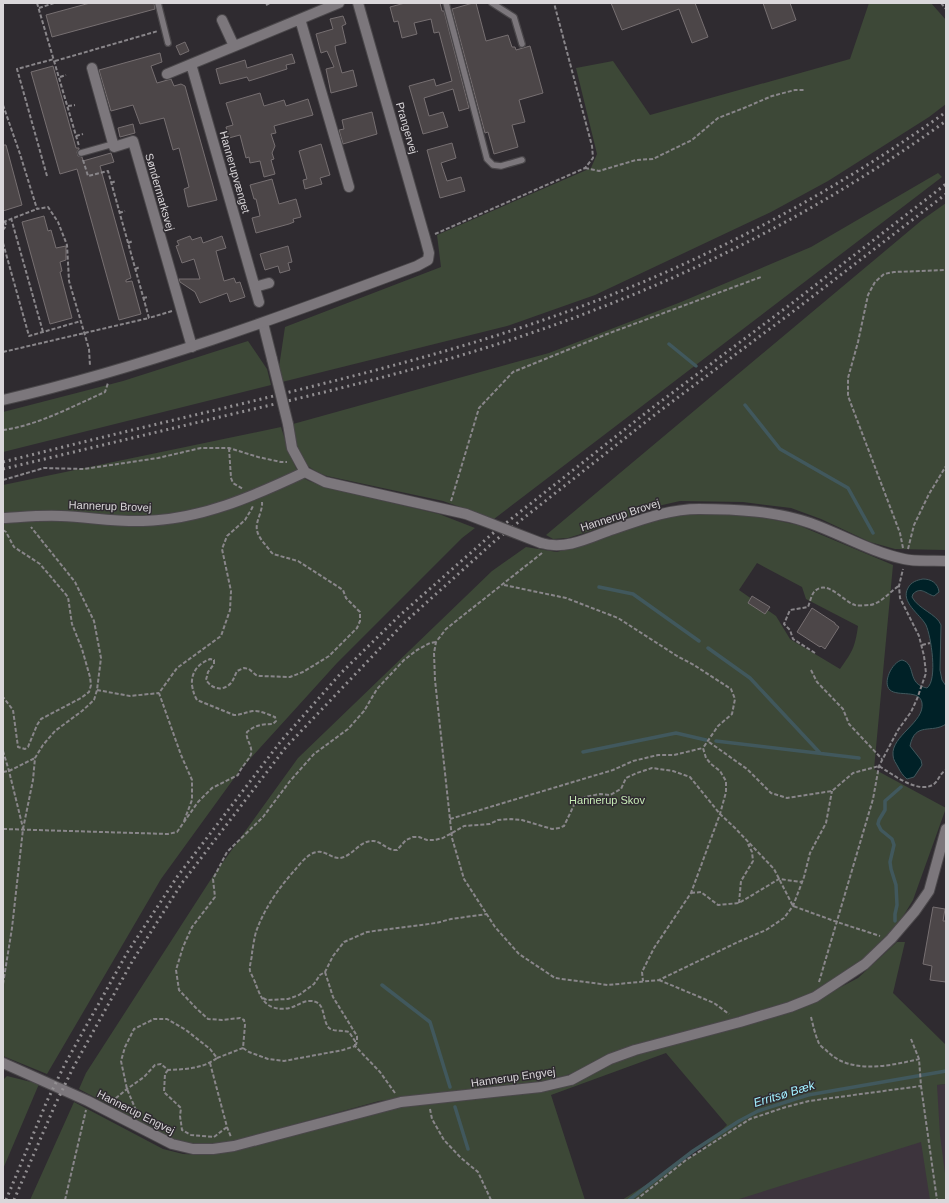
<svg xmlns="http://www.w3.org/2000/svg" width="949" height="1203" font-family="Helvetica,sans-serif">
<rect width="100%" height="100%" fill="#2f2b30"/>
<!-- built -->
<path fill="#3d343d" d="M946,1084V1200H736L937,1085Z"/>
<!-- green -->
<path fill="#3d4837" fill-rule="evenodd" d="M869,3H931L946,20V104L929,117L828,181L771,212L595,295L507,326L282,382L279,367L285,327L441,267L437,235L591,168L597,154L576,68L613,61L650,115L850,59Z
M938,173L942,177L494,519L443,501L327,476C297,465 298,453 293,424L549,353L681,302L811,247Z
M946,203V550L895,549L870,542L821,519L791,508L743,502L680,501L658,506L600,528L568,538L553,539L546,535L922,220Z
M248,341L267,369L271,385L3,452V412L123,381Z
M281,427L289,452L296,468L302,477L309,481L337,490L439,514L475,528L462,538L337,663L240,770L161,879L47,1074L3,1056V485Z
M734,514L765,518L798,525L893,565L874,769L946,808L913,900L899,923L881,944L863,960L825,986L801,998L724,1021L629,1047L600,1058L576,1072L552,1080L379,1101L241,1139L212,1145L189,1144L175,1140L79,1089L86,1073L213,876L298,758L492,571L526,547L557,552L673,515ZM757,563L802,587L806,599L858,626C855,648 852,652 840,669L790,639L776,616L739,590Z
M897,942H905L893,993L946,1045V1084L937,1085L940,1135L946,1181V1200H930L921,1142L736,1200H622L701,1150L727,1125L666,1053L551,1095L585,1200H30L74,1102L163,1149L183,1154L206,1155L400,1107L547,1091L617,1061L803,1007L858,978Z
M7,1076L39,1084L3,1169V1080Z"/>
<!-- water -->
<path fill="#002127" stroke="#41585d" d="M923,579C931,579 938,583 939,592L934,596C926,594 921,586 913,594L912,597C918,609 937,614 941,625L940,670L942,680L946,686V724C932,734 915,721 910,746L921,760L922,765L914,777L907,779C903,776 900,771 898,767C896,763 893,760 893,755C891,736 925,722 922,703C920,689 898,697 890,690C882,683 892,662 902,660C917,664 906,684 927,688C938,680 931,636 926,625C920,614 900,602 908,588C911,582 917,580 923,579Z"/>
<g fill="none" stroke-linecap="round" stroke-linejoin="round">
<!-- stream -->
<path stroke="#41585d" stroke-width="3.5" d="M669,344L696,366
M745,405L780,449L848,488L873,533
M599,587L633,594L699,641
M708,648L750,678L820,753
M716,741L859,758
M583,752L676,733L706,740
M895,921V914L897,905L896,885L891,869L890,862L894,845L892,839L881,830L878,824L879,820L885,810V801L901,787
M382,985L430,1022L450,1087
M455,1107L468,1149
M629,1200L693,1151L739,1121L758,1111L808,1095L946,1071"/>
</g>
<!-- building -->
<path fill="#4c4648" stroke="#766f71" d="M90,3H154L155,9L52,37L46,15Z
M405,3H440L442,11H444L469,108L459,111L453,89L424,98L429,116L443,112L448,127L423,134L409,86L434,79L436,86L452,81L439,32L434,33L431,19L414,23L417,34L402,38L398,21L394,22L390,7Z
M473,3H476L486,41L508,35L512,47H515L516,50L530,46L543,93L519,100L525,122L512,125L518,147L494,154L488,132L485,133L452,9Z
M611,3H695L708,37L692,43L679,9L622,30Z
M763,3H790L796,20L772,29Z
M343,16L346,24L342,26L346,43L335,46L336,52L342,73L353,70L357,86L331,93L326,69L334,67L327,51L321,53L316,34L333,29L330,19Z
M185,42L189,51L180,55L176,46Z
M160,53L162,62L151,66L157,83L171,79L174,86L181,84L185,86L217,200L188,207L184,189L189,187L179,148L173,150L164,118L140,124L133,105L111,111L99,70Z
M292,54L295,63L286,65L287,69L249,81L247,77L220,84L216,69L245,60L247,68Z
M53,66L76,148H79V149L77,152L78,156L82,157L83,161L111,153L114,162L100,166L131,278L126,280V282L132,281L141,314L119,320L77,169L60,174L31,72Z
M260,93L264,106L284,100L286,106L308,99L313,115L274,126L276,133L271,134L275,146L272,153L274,159L271,160L275,174L264,177L260,161L250,163L249,157L246,158L240,135L229,138L226,127L233,125L226,103Z
M372,112L377,134L343,144L339,130L344,129L342,120Z
M133,124L135,133L120,137L118,128Z
M452,143L456,158L441,163L447,181L461,177L465,191L440,198L427,150Z
M321,144L330,175L320,178L322,184L305,189L303,180L307,179L299,151Z
M3,145H6L22,205L3,211Z
M272,179L279,204L296,199L301,217L293,219L294,222L289,224L256,233L252,218L260,216L256,199H254L250,185Z
M44,216L48,231L51,230L56,248L66,246V260L60,262L62,271L60,272L72,318L50,324L22,222Z
M190,236L192,240L201,237L203,243L222,236L226,248L216,251L224,281L234,278L236,283L240,282L245,297L230,302L227,293L200,303L195,292L180,282L179,279H200L194,259L182,263L176,246L179,245L177,241Z
M288,246L292,262L288,263L290,270L280,273L278,266L265,270L260,254Z
M752,596L770,607L765,614L748,603Z
M812,608L835,623V624L839,627L825,649L821,646L820,647L797,632Z
M933,907L945,909L943,921H946V982L930,980L932,966L923,964Z"/>
<g fill="none" stroke-linecap="round" stroke-linejoin="round">
<!-- service casing -->
<g stroke="#4a474a" stroke-width="8">
<path id="service" d="M158,3L168,43
M446,3L487,159L493,165L501,166L522,160
M492,3L514,17L522,44
M81,153L113,144"/>
</g>
<!-- minor casing -->
<g stroke="#4a474a" stroke-width="12">
<path id="minor" d="M300,19L349,187
M222,20L234,46
M191,64L259,302
M92,68L114,147L133,141L192,347
M167,74L339,3
M255,287L269,283
M263,323L272,359
M288,424L292,448L305,472L325,482L466,514
M3,518C22,517 42,515 61,516C88,517 116,522 143,521C200,520 254,496 305,472
M541,543C564,550 587,539 608,531C638,521 667,509 699,509C736,509 775,511 810,523C841,534 871,552 904,559C917,562 932,560 946,561
M3,1063L88,1101L172,1144L193,1149H213L234,1146L401,1102L541,1087L571,1080L610,1059L635,1050L740,1022L790,1007L815,997L865,964L891,939L915,911L929,891L946,829"/>
</g>
<!-- tertiary casing -->
<g stroke="#4a474a" stroke-width="12">
<path id="tertiary" d="M3,400C145,367 281,317 417,266L428,260L429,253L425,238L358,3"/>
</g>
<!-- path -->
<path stroke="#89868a" stroke-width="2" stroke-dasharray="4 2" stroke-linecap="butt" d="M37,3L79,146
M941,3L946,9
M266,5L270,3
M39,8L54,3
M55,61L158,31
M60,77L66,75
M3,105L20,154L37,209L48,207L58,222L67,245L69,281L89,349L90,366
M68,106L75,105
M76,136L83,134
M83,160L88,176L108,171L149,318L172,311
M585,168L599,171L636,160L653,159L692,140L718,118L744,108L772,96L795,90H804
M47,176L17,69L54,59
M111,183L116,181
M119,213L125,211
M11,218L43,332
M3,222L37,209
M3,230L6,226L5,221
M435,234L585,168L593,158L592,146L554,3
M3,243L29,336L81,321
M128,243L133,241
M135,269L140,267
M143,298L149,297
M3,352L149,318
M3,430C39,425 73,406 105,392L108,383
M229,448L231,478L233,483L243,489
M3,480L44,468L84,469L158,458L201,448H229L258,457L281,462H287
M451,501L479,408L513,372L607,334L761,277
M3,530L6,532L14,547L40,564L68,597L72,624L82,649L90,677L91,685L89,692L81,698L41,719L37,725L28,747L25,749L18,747L13,710L3,697
M903,548L900,533L848,396V378L858,342L868,295L875,282L884,274L894,272L946,270
M908,549L914,525L929,494L946,466
M542,553L446,629L436,642L434,653L435,680L452,838L464,879L495,927L519,954L555,978L608,985L659,980L738,942L766,930L784,918L793,906L804,877L810,853L826,823L832,791
M504,585L566,598L618,618L677,656L694,665L731,689L735,699L732,714L718,726L703,748L706,758L711,764L720,771L726,781V792L720,814L691,893L654,948L642,972L643,981
M922,645L930,643
M815,653L793,639L790,630L784,624L790,610L808,607C810,602 811,596 814,592C827,578 842,601 855,605C859,606 866,605 870,605C882,603 889,592 899,586
M811,670L817,682L843,709L849,724L882,759
M97,690L130,696L159,693
M709,742L747,769L771,793L787,798L832,791L853,773L879,766C892,774 919,795 934,784C939,780 940,773 946,770
M3,751L9,771L23,828
M3,772L9,771L35,758
M450,819L613,770L633,761L658,755H674L703,748
M184,821L192,800V780L181,755L159,693L177,668L221,636L230,610L231,591L222,549L227,536L245,520L251,510L253,506
M3,829L168,834L177,832L198,802L212,788L238,775C241,767 249,760 251,754C253,746 245,739 247,732C255,725 263,724 273,724L276,721L275,717C269,715 260,710 253,711C246,712 241,715 234,715L197,700C194,695 193,691 192,685C191,672 198,664 210,659L214,660V664L208,672L206,680C212,689 223,692 231,683C234,679 235,675 237,671L244,668L249,669L256,675L260,676L290,677L303,672L329,656L357,628L360,621V612L346,598L343,590L298,561L273,554L271,552C267,546 258,538 257,530C255,522 263,511 262,502
M691,893L701,892L718,905L739,903L779,879L802,882
M739,903L741,881L753,861L752,852L748,844
M325,972L333,997L357,1036V1040L356,1045
M659,980L714,1003L729,1014
M819,982L873,799L879,766L898,730L911,712L917,699L926,673L924,656L919,636L900,598L899,586L903,569
M3,984L12,928L23,829L33,780L35,758L43,745L55,731L82,711L94,700L97,690L101,658L94,621L75,582L31,527
M263,998L267,1000L288,999L299,995L314,984L320,975L325,972L333,956L344,942L367,932L436,923L451,919L487,914
M811,1017C813,1025 815,1034 818,1041C819,1045 823,1048 826,1050C849,1075 890,1066 919,1059
M911,1039L919,1059L921,1086L937,1200
M243,1048L249,1052L268,1059L284,1061L343,1050L355,1046
M217,1058L243,1048L245,1025L244,1020L240,1018L222,1020L208,1019L196,1008L179,990L176,970L183,947L192,927L215,897L213,879L227,852L263,817L290,781L314,754L348,729L364,711L377,689L404,660L417,650L430,643L436,642
M210,1063L227,1127L231,1137
M168,1070L165,1074L164,1092L181,1108L180,1116L182,1130L191,1135L214,1137L227,1127
M395,1093L380,1072L355,1046V1041L349,1032C343,1030 334,1032 329,1028C321,1019 327,1000 309,1001C304,1001 300,1004 295,1006C287,1010 274,1010 267,1004C261,999 259,992 256,985C255,981 252,976 250,971C249,966 252,959 252,953C253,947 254,939 256,932C264,909 278,889 294,871C300,864 308,853 317,852C325,850 332,859 340,858C353,856 359,841 372,841C381,840 386,851 397,850L406,840L413,837H419L427,840H435L443,838L464,826L490,824L498,820L511,819L522,820L552,829L559,828L564,826L575,803L585,797L600,794L610,795L621,789L626,778L637,773L652,768L673,771L690,777L720,814L735,828L774,869L793,906L837,922L880,936
M111,1102L127,1089L144,1077L155,1065L161,1064L168,1070C186,1069 202,1069 217,1058L210,1049L186,1030L167,1019H154L134,1029L125,1047L121,1061L127,1089L138,1115
M430,1109L432,1119L444,1140L461,1158L478,1172L491,1200
M65,1200L86,1110
M636,1200L686,1160L750,1119L786,1107L809,1101L921,1086"/>
<!-- service -->
<use href="#service" stroke="#7c777c" stroke-width="5.5"/>
<!-- minor -->
<use href="#minor" stroke="#7c777c" stroke-width="10"/>
<!-- tertiary -->
<use href="#tertiary" stroke="#7c777c" stroke-width="10"/>
<!-- rail -->
<path stroke="#928f92" stroke-width="3" stroke-dasharray="2 4" stroke-linecap="butt" d="M3,462C82,442 161,423 241,404C359,375 478,346 593,302C717,255 839,189 946,112
M3,469C82,450 161,431 241,412C361,384 482,354 597,309C720,262 839,198 946,121
M6,1200L47,1101L65,1064L127,953L177,877L281,741L341,673L399,616L492,534L652,408L791,304L946,184
M14,1200L55,1105L73,1068L133,960L182,883L286,747L405,622L497,539L657,413L795,310L946,194"/>
<!-- minor-bridge casing -->
<g stroke="#4a474a" stroke-width="12" stroke-linecap="butt">
<path id="minor-bridge" d="M272,359L288,424
M466,514L541,543"/>
</g>
<!-- minor-bridge -->
<use href="#minor-bridge" stroke="#7c777c" stroke-width="10"/>
</g>
<g text-anchor="middle" dominant-baseline="central" stroke-width="3" stroke-linejoin="round" paint-order="stroke">
<!-- street labels -->
<g font-size="11" fill="#dad7da" stroke="#2f2b30">
<text transform="translate(407 128) rotate(74)">Prangervej</text>
<text transform="translate(235 172) rotate(74)">Hannerupvænget</text>
<text transform="translate(160 192) rotate(74)">Søndermarksvej</text>
<text transform="translate(110 506) rotate(2)">Hannerup Brovej</text>
<text transform="translate(620 515) rotate(-18)">Hannerup Brovej</text>
<text transform="translate(513 1077) rotate(-8)">Hannerup Engvej</text>
<text transform="translate(136 1112) rotate(27)">Hannerup Engvej</text>
</g>
<!-- park labels -->
<g font-size="11" fill="#c6eab5" stroke="#2f2b30">
<text x="607" y="800">Hannerup Skov</text>
</g>
<!-- water labels -->
<g font-size="12" font-style="italic" fill="#a1f0ff" stroke="#2f2b30">
<text transform="translate(784 1094) rotate(-17)">Erritsø Bæk</text>
</g>
</g>
<!-- border -->
<rect width="949" height="1203" fill="none" stroke="#dad7da" stroke-width="8"/>
</svg>
